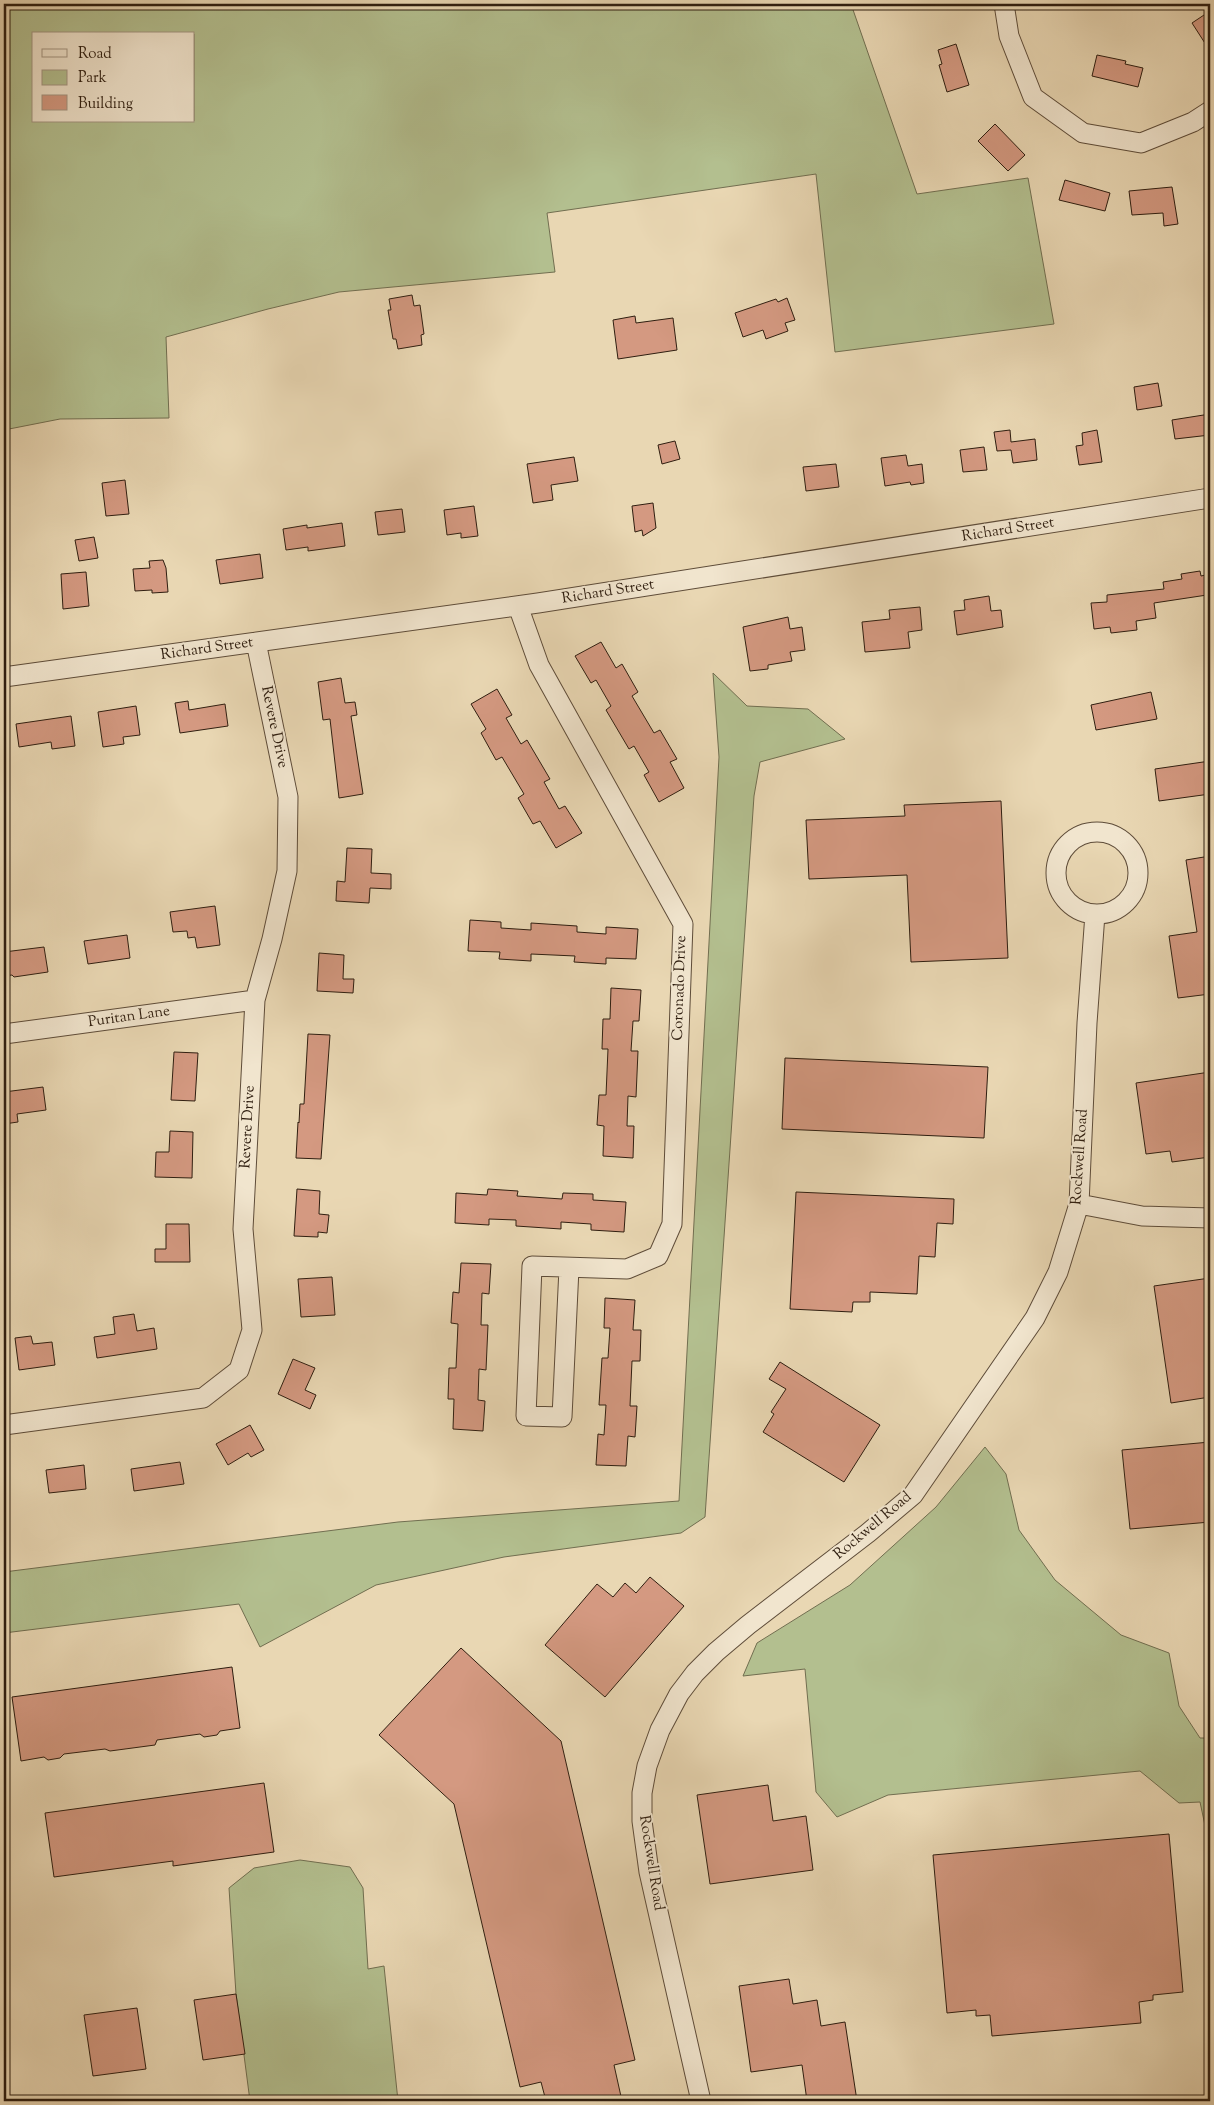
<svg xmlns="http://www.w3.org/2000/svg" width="1214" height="2105" font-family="'Sorts Mill Goudy',serif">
<rect width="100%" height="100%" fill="#e9d7b3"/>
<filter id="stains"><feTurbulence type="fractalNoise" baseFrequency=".004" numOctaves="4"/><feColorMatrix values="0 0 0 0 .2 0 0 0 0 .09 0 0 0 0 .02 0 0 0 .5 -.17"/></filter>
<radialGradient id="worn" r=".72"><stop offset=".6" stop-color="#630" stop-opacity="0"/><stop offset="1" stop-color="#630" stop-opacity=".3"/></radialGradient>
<!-- green -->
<path fill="#b3bf8f" stroke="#716e50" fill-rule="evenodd" d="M12,4H851L917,194L1028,178L1054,324L835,352L816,174L547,213L555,272L339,292L268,309L166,337L169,418L60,419L4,430V14ZM34,34H194V121H34Z
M713,673L747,706L808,709L845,739L760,762L754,796L705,1517L681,1533L504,1557L376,1585L260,1647L239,1604L4,1633V1572L398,1522L679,1501L719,757Z
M985,1447L1006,1474L1019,1530L1055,1580L1121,1635L1169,1653L1179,1706L1200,1738H1210V1849L1200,1802L1179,1803L1140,1771L888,1795L837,1817L816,1792L805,1669L743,1676L757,1643L850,1585L936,1507Z
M300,1860L350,1867L363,1888L368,1969L384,1966L398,2101H250L236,1994L229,1888L254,1868Z"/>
<!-- building -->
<path fill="#d49981" stroke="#2f1e10" d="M1210,11V51L1192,23Z
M956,44L969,85L947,92L939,65L942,64L938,50Z
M1097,55L1126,61L1125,64L1143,68L1138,87L1092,76Z
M995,124L1025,155L1008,171L978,141Z
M1065,180L1110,193L1105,211L1059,200Z
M1172,187L1178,224L1164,226L1163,213L1132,215L1129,191Z
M412,295L414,306L420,305L424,334L421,335L422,345L398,349L396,339H393L388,310H391L389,299Z
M787,298L795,320L785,323L788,331L766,339L763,330L743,337L735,313L776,299L778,302Z
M635,316L636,323L673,318L677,350L618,359L613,320Z
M1158,383L1162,406L1137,410L1134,387Z
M1210,414V435L1175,439L1172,420Z
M1010,430L1011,442L1035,439L1037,460L1013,463L1011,450L997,451L994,432Z
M1097,430L1102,462L1079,465L1076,446L1083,445L1082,433Z
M675,441L680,459L662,464L658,445Z
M984,447L987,470L963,472L960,450Z
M906,455L908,466L922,464L924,483L911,485L910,482L885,486L881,458Z
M574,457L578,481L551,485L553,500L533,503L527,464Z
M836,464L839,487L806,491L803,467Z
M125,480L129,514L106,516L102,483Z
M653,503L656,528L643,536L642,530L635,532L632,506Z
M474,506L478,536L461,538V533L447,535L444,510Z
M402,509L405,532L378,535L375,512Z
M342,523L345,546L308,551V547L286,550L283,529L307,525V528Z
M94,537L98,558L79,561L75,540Z
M260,554L263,578L220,584L216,560Z
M163,560L166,568L168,592L152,593V590L135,591L133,569L150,568L149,561Z
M1200,571L1201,576L1210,574V588H1206L1207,595L1154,603L1156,618L1136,621L1137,630L1111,633L1110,627L1094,629L1091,603L1107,602V595L1164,589L1163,582L1182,579L1181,574Z
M86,572L89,606L63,609L61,574Z
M989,596L991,611L1001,610L1003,627L957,635L954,611L965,610L964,600Z
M920,607L922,630L908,632L910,648L865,652L862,622L890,619L889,610Z
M788,617L790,629L802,627L805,650L790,652L792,661L768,665V669L750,671L743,627Z
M601,642L616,668L622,664L638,692L632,696L654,733L660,730L677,759L670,762L684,788L659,802L644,775L649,772L634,746L629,749L606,710L611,706L596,680L591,683L575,656Z
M341,678L345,703L355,702L357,715L351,716L363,794L339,798L330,719L323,720L318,682Z
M497,689L512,715L506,718L521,744L527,740L550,779L544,782L559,809L565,806L582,833L556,848L540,821L533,824L518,798L524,794L502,757L496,760L481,733L486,729L471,704Z
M1151,692L1157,719L1096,730L1091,705Z
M188,701L189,710L225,704L228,726L180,733L175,703Z
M136,706L140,735L123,737L124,744L103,747L98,712Z
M71,716L75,746L52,749L51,742L19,747L16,724Z
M1210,761V794L1159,801L1155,769Z
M1001,801L1008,958L911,962L907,875L809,879L806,820L905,816L904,805Z
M347,848L372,849L371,873L391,874V889L370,888L369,903L336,901L337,881L345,882Z
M1210,856V994L1178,998L1169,936L1197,932L1186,860Z
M215,906L220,945L197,948L195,937L188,938L187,931L173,932L170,912Z
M470,920L501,922V928L531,930V923L577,926V932L606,934V927L638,929L636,959L606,958V964L574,962L575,956L531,954V961L499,959L500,952L468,951Z
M127,935L130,958L88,964L84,941Z
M44,947L48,972L14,977L12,975L4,976V952Z
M319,953L344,955L343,979H354L353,993L317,991Z
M611,988L641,990L639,1021H633L631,1051H638L636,1097L628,1096L627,1126H634L633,1158L603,1156L604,1126L597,1125L599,1095H606L608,1049H602L603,1019H610Z
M308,1034L330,1035L321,1159L296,1158L298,1122L299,1123L300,1104H304Z
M174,1052L198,1053L195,1101L171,1100Z
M785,1058L988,1067L984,1138L782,1129Z
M1210,1072V1157L1172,1162L1170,1151L1146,1154L1136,1083Z
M43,1087L46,1110L17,1114L18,1122L4,1124V1092Z
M170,1131L193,1132L192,1178L155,1177L156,1152H169Z
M297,1189L320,1191L319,1214L329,1215L327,1233L318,1232V1237L294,1236Z
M488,1189L518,1191L517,1196L562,1199L563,1193L593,1194V1200L626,1202L624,1232L591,1230V1224L561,1222V1229L516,1226V1220L489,1219V1225L455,1223L456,1193L487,1195Z
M796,1192L954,1199L953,1224L937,1223L935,1257L919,1256L917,1294L870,1292V1302H853L852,1312L790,1309Z
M166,1224H189L190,1262H155V1249H166Z
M461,1263L491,1264L489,1294L482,1293L481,1325H488L486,1370L479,1369L478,1400L485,1401L483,1431L453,1429L454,1399H448L449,1368H456L458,1324L451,1323L453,1292L459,1293Z
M332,1277L335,1315L301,1317L298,1279Z
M1210,1278V1397L1171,1403L1154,1286Z
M605,1298L635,1300L633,1330H641L640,1361H632L630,1406H637L635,1437L628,1436L626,1466L596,1465L598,1434L604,1435L606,1405H599L602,1358H608L610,1328H604Z
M134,1314L137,1331L154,1328L157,1349L97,1358L94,1337L115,1334L113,1317Z
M31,1336L33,1344L52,1342L55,1365L19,1370L15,1338Z
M293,1359L315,1368L305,1390L316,1395L310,1409L278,1394Z
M780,1362L880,1425L844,1482L763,1432L774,1414L771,1412L786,1389L769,1379Z
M250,1425L264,1450L251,1457L248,1453L228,1465L216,1444Z
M1210,1442V1522L1130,1529L1122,1450Z
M180,1462L184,1484L134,1491L131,1469Z
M84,1465L86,1489L49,1493L46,1470Z
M650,1577L684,1606L605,1697L545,1645L597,1584L613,1597L625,1583L636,1593Z
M461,1648L561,1741L635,2060L614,2065L622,2101H546L541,2082L520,2087L454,1804L379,1735Z
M232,1667L240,1728L220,1731L217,1735L204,1737L200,1734L157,1740L155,1745L110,1751L105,1749L64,1754L60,1758L48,1760L44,1757L21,1761L12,1697Z
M264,1783L274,1852L173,1866V1861L54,1877L45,1813Z
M768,1785L773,1821L806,1816L813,1870L710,1884L697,1795Z
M1169,1834L1183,1992L1153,1995V2000L1139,2002L1141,2023L992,2036L990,2015L976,2016V2010L947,2013L933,1855Z
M789,1979L793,2004L817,2000L821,2026L845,2022L857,2101H807L802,2065L751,2072L739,1986Z
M236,1994L245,2054L203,2060L194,2000Z
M137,2008L146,2069L93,2076L84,2015Z"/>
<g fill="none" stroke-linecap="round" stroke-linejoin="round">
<!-- minor casing -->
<g stroke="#5e4c39" stroke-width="21">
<path id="minor" d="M1004,4L1009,36L1033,97L1083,133L1141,143L1193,122L1210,111
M518,606L539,665L683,924L672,1224L658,1256L627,1269L532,1266L526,1416L562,1417L569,1268
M4,677L538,603L1210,498
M1056 873a41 41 0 1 1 82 0a41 41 0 1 1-82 0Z
M4,1034L255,1000
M1079,1204L1142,1216L1210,1218
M4,1425L203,1398L239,1370L252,1330L243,1229L255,1000L272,939L287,871L288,797L256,642
M701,2101L649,1872L642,1821V1793L647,1766L660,1730L679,1694L695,1673L716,1652L748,1625L868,1533L913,1495L1035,1318L1058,1272L1079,1204L1087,1023L1095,914"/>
</g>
<!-- minor -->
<use href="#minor" stroke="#f1e5ce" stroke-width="19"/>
</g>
<g text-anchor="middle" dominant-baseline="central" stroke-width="4" stroke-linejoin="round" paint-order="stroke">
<!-- street labels -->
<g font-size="15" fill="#2f1e10" stroke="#f1e5ce">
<text transform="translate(1008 530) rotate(-9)">Richard Street</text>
<text transform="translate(608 592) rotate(-9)">Richard Street</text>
<text transform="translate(207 649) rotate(-8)">Richard Street</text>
<text transform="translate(274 727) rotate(78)">Revere Drive</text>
<text transform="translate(680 988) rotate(-88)">Coronado Drive</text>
<text transform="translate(129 1017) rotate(-8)">Puritan Lane</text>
<text transform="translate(248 1127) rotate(-87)">Revere Drive</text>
<text transform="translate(1080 1157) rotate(-86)">Rockwell Road</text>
<text transform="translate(873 1526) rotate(-40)">Rockwell Road</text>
<text transform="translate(651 1863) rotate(81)">Rockwell Road</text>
</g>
</g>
<!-- margin -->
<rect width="1214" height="2105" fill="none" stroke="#e9d7b3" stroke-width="20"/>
<rect x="5" y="5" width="1204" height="2095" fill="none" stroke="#2f1e10" stroke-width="2.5"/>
<rect x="10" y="10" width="1194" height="2085" fill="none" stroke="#2f1e10"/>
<!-- legend -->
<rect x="32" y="32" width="162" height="90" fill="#f1e5ce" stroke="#a39582"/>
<rect x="42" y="49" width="25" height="8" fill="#f1e5ce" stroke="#a39582"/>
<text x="78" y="58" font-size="15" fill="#2f1e10">Road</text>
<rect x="42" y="70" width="25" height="15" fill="#b3bf8f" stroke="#a39582"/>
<text x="78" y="82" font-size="15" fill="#2f1e10">Park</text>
<rect x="42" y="95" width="25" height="15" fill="#d49981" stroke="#a39582"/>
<text x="78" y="108" font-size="15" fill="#2f1e10">Building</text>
<rect width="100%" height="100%" filter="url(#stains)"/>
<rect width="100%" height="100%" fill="url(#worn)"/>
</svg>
